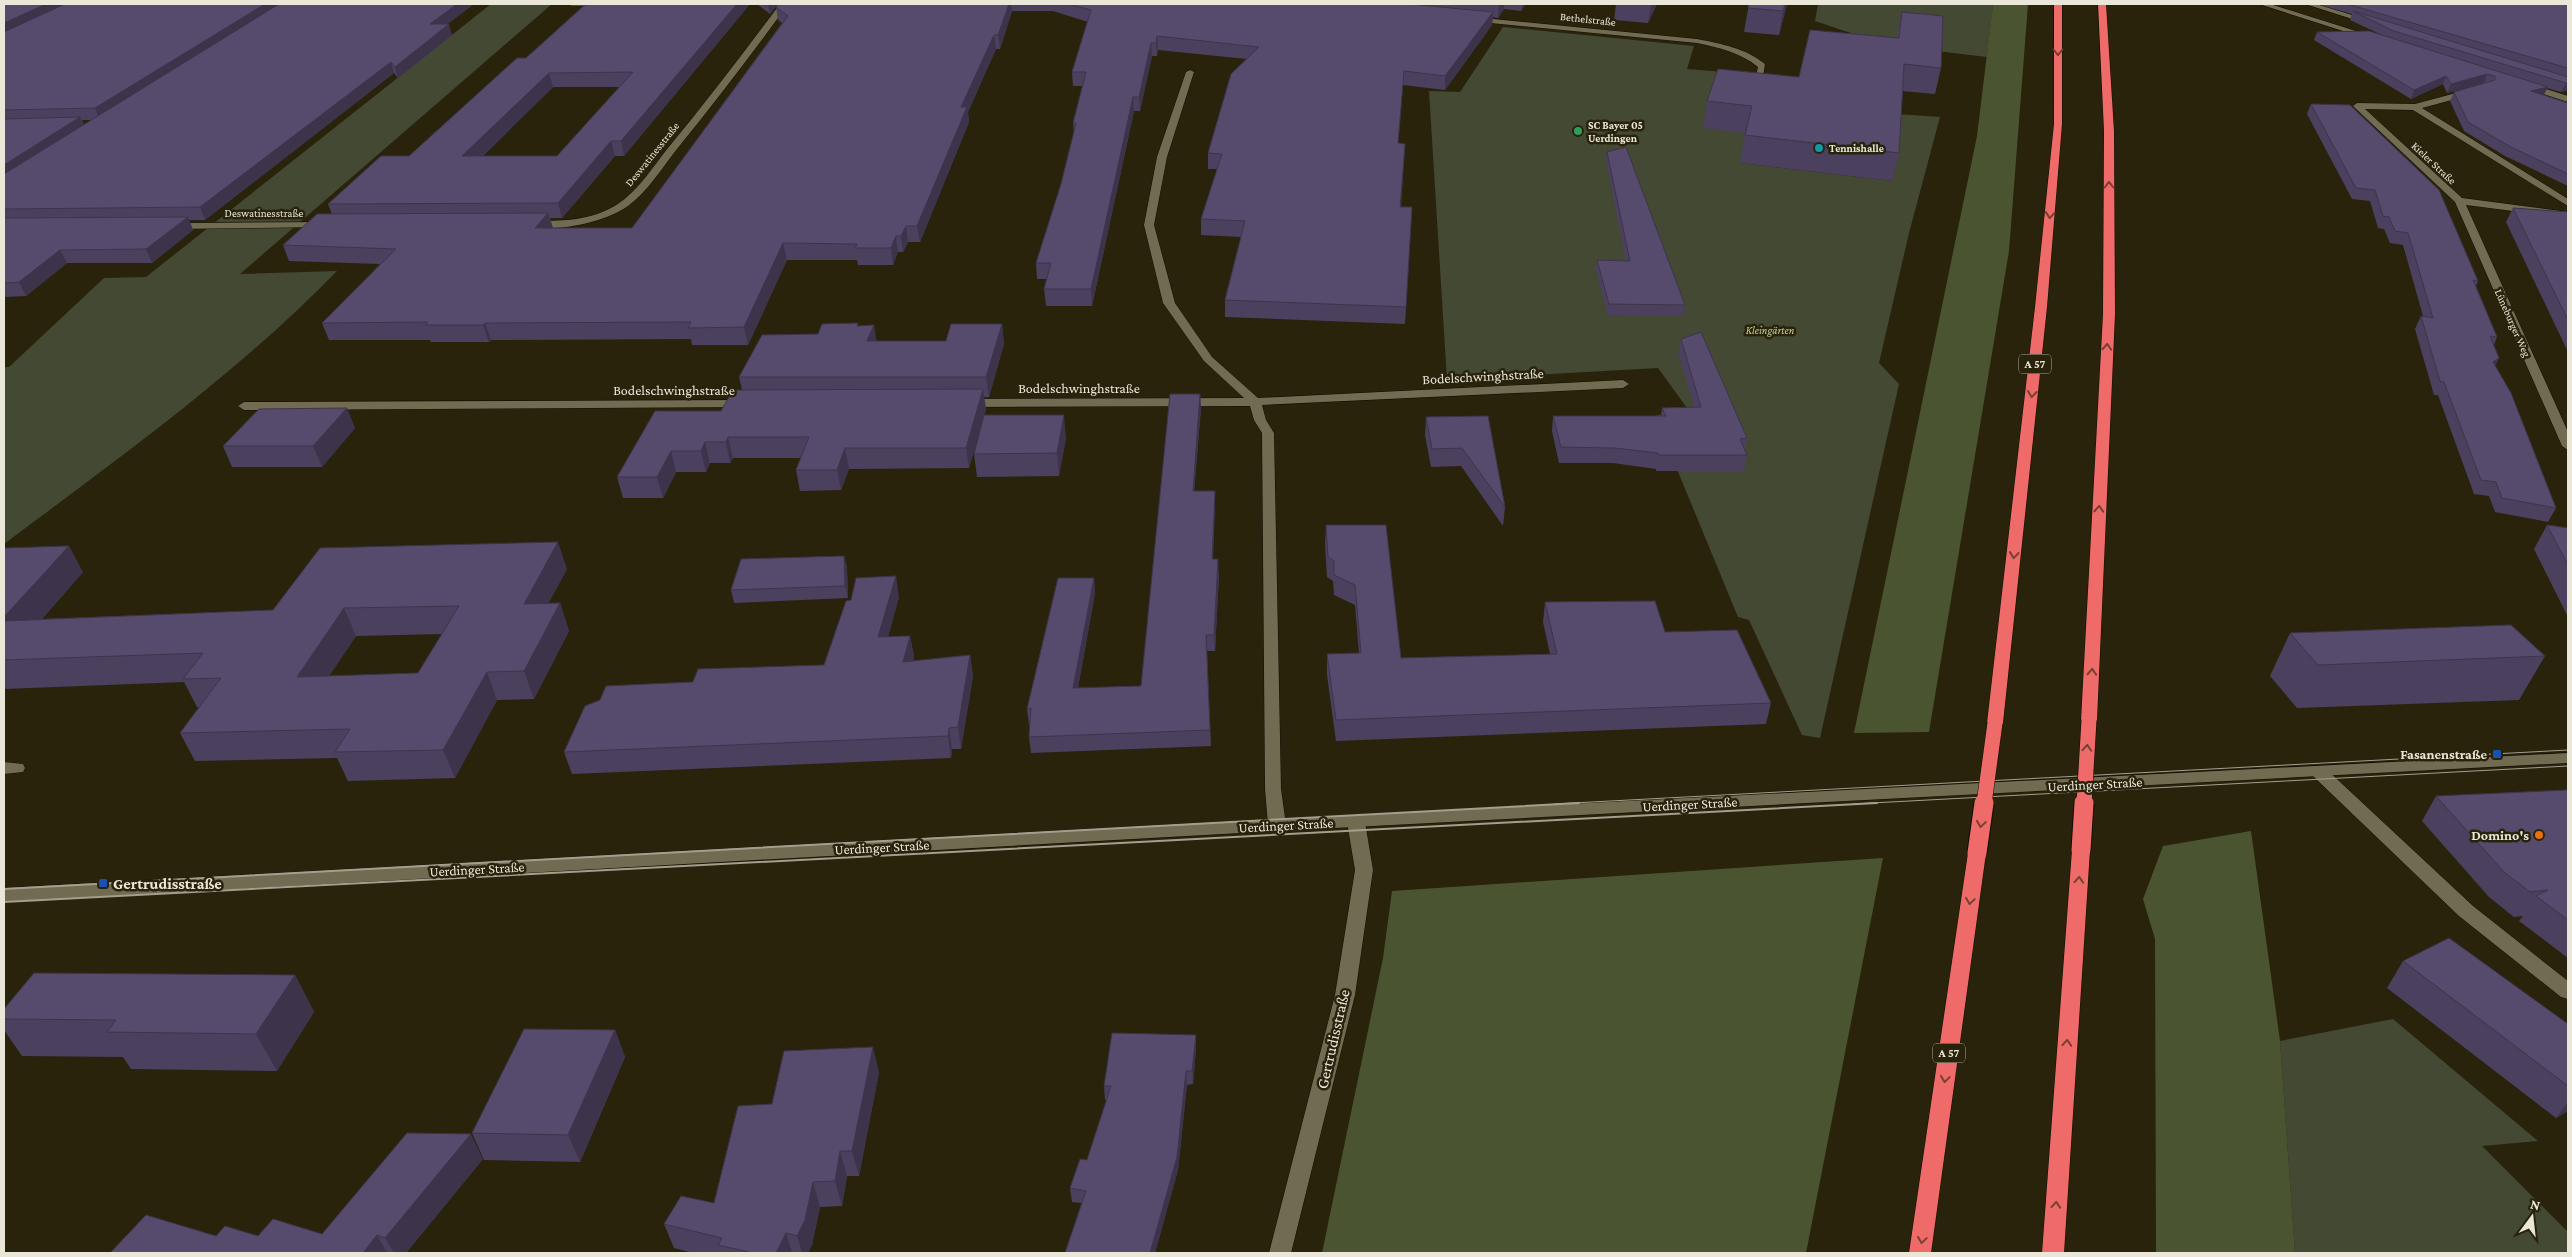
<svg xmlns="http://www.w3.org/2000/svg" width="2572" height="1257" font-family="'Crimson Pro',serif">
<rect width="100%" height="100%" fill="#29230c"/>
<!-- green -->
<path fill="#434932" d="M491,4H552L240,274L337,271C237,374 119,458 4,544V367H9L104,278L146,277Z
M1818,4H1993L1987,57L1886,45L1815,21Z
M1503,27L1694,46L1687,69L1749,74L1748,134L1741,163L1892,181L1897,114L1940,117L1909,233L1879,363L1899,384L1820,738L1802,735L1749,620L1738,617L1655,416L1687,408L1658,368L1447,380L1429,91L1460,92Z
M2393,1019L2538,1141L2482,1146L2568,1232V1253H2295L2280,1041Z"/>
<!-- forest -->
<path fill="#4b5430" d="M1993,4H2028L2009,251L1929,732L1854,733L1977,136Z
M2251,831L2280,1041L2295,1253H2156L2155,939L2143,899L2163,846Z
M1883,858L1806,1253H1322L1383,958L1392,891Z"/>
<g fill="none" stroke-linecap="round" stroke-linejoin="round">
<!-- lane casing -->
<g stroke="#120c00" stroke-width="1">
<path id="lane" d="M2305,4H2316L2375,22L2368,24Z
M4,762L23,764L25,768L23,772L4,774Z"/>
</g>
<!-- street casing -->
<g stroke="#120c00" stroke-width="1">
<path id="street" d="M780,4H788C753,53 715,102 677,149C662,168 648,191 628,206C606,222 556,233 529,226V222L533,221C559,221 587,221 611,208C636,195 651,169 668,148C707,101 744,52 780,4Z
M2259,4H2270L2375,37L2368,39Z
M1473,17L1697,39C1722,44 1745,48 1765,64L1762,83L1768,88L1761,90L1754,84L1758,67C1740,52 1719,48 1697,43L1470,21L1469,19Z
M1190,70L1194,72L1167,157L1154,225L1175,303L1212,357L1258,398L1623,380L1629,384L1623,388L1262,405L1266,420L1274,433L1281,789L1286,825L1283,829H1271L1268,825L1265,789L1262,433L1254,420L1250,406L965,407L959,403L965,399L1244,398L1204,361L1163,303L1144,225L1157,157L1186,72Z
M2527,83L2568,96V102L2524,88L2523,86Z
M2471,89L2474,90V94L2422,108L2568,199V206L2413,110L2365,109L2462,198L2568,212V218L2466,205L2568,432V450L2562,446L2455,202L2353,106L2357,103L2415,104Z
M325,222L330,225L329,227L173,229L168,226L173,223Z
M744,400L748,401L750,404L748,407L244,410L238,406L244,402Z
M2319,766L2325,768L2473,906L2568,981V999L2561,997L2459,916L2313,776L2311,772L2313,768Z
M1356,816L1362,818L1365,822L1373,870L1355,995L1291,1253H1269L1335,995L1355,870L1347,822L1350,818Z"/>
</g>
<!-- secondary casing -->
<g stroke="#120c00" stroke-width="1">
<path id="secondary" d="M2568,753V763L1277,831L4,902V888L1277,819Z"/>
</g>
<!-- highway casing -->
<g stroke="#120c00" stroke-width="1">
<path id="highway" d="M2054,4H2062V124L2047,307L2003,723L2001,727H1989L1987,723L2035,307L2054,124Z
M2098,4H2106L2114,131L2115,314L2097,720L2095,724H2083L2081,720L2103,314L2104,131Z
M2081,844L2087,846L2090,850L2064,1253H2042L2072,850L2075,846Z
M1977,847L1983,849L1986,853L1931,1253H1909L1968,853L1971,849Z"/>
</g>
<!-- lane -->
<use href="#lane" fill="#716b52" fill-rule="evenodd"/>
<!-- street -->
<use href="#street" fill="#716b52" fill-rule="evenodd"/>
<!-- secondary -->
<use href="#secondary" fill="#716b52" fill-rule="evenodd"/>
<!-- highway -->
<use href="#highway" fill="#ef6b6a" fill-rule="evenodd"/>
<!-- tram-far1 -->
<path stroke="#a39f8d" stroke-width="1" d="M1554,804L2568,750
M1853,804L2568,766"/>
<!-- tram -->
<path stroke="#a39f8d" stroke-width="2" d="M4,889L1579,803
M4,902L1877,803"/>
<!-- highway-bridge-far1 casing -->
<g stroke="#120c00" stroke-width="16" stroke-linecap="butt">
<path id="highway-bridge-far1" d="M1984,804L1995,723
M2084,804L2089,720"/>
</g>
<!-- highway-bridge casing -->
<g stroke="#120c00" stroke-width="21" stroke-linecap="butt">
<path id="highway-bridge" d="M2081,850L2084,803
M1977,853L1984,803"/>
</g>
<!-- highway-bridge-far1 -->
<use href="#highway-bridge-far1" stroke="#ef6b6a" stroke-width="15"/>
<!-- highway-bridge -->
<use href="#highway-bridge" stroke="#ef6b6a" stroke-width="19"/>
</g>
<!-- wall -->
<path fill="#4b405e" fill-rule="evenodd" d="M4,4H474L447,24L452,35L398,78L394,73L205,220H189L193,230L152,263H67L26,296L4,297ZM82,120H91L84,125Z
M571,4H750L624,156H615L562,218H550L553,228H632L782,23L778,20L776,7L778,4H1526L1521,11L1504,9L1498,18L1493,17L1492,25L1445,90L1403,85L1398,143L1405,144L1401,207H1412L1405,324L1225,317V300L1241,237L1201,235V219L1217,169H1208V153L1247,59L1158,50L1157,56H1152L1140,111H1134L1092,306H1046L1044,289L1047,279H1037L1036,263L1061,184L1074,133L1073,123L1083,86H1073L1072,72L1088,22L1053,11H1012L1000,49H996L968,112L969,122L920,242H908L903,252H898L893,265H858L857,260H787L748,345H692L691,339L491,340L489,342H431L430,340H329L322,323L380,264L289,261L283,245L332,214L328,204L409,156L526,58L583,6H571ZM553,87H620L557,156H483Z
M757,4H778L770,14Z
M1616,4H1657L1648,23L1614,20Z
M1749,4H1787L1779,35L1744,32Z
M2317,4H2568V90L2561,92L2547,88L2544,95L2568,103V186L2505,156L2464,131L2450,101L2454,92L2484,83L2447,93L2443,84L2411,99L2314,40L2317,32L2384,36L2350,20L2352,14Z
M1902,12L1941,68L1935,94L1902,91L1899,153L1892,181L1740,163L1745,133L1703,128L1707,101L1799,77L1896,38Z
M2311,104L2478,281L2476,286L2497,337L2494,345L2495,365L2556,508L2548,522L2495,512L2489,496L2474,494L2438,395H2434L2415,329L2421,316H2423L2403,245L2390,243L2384,229L2378,228L2370,201L2352,199L2307,114Z
M1607,152L1685,305L1683,316L1608,315L1596,270L1597,260L1626,261L1606,161Z
M2513,208L2568,212V352L2506,222Z
M1002,324L1004,344L989,397H984L986,409L969,468L849,469L841,490L800,491L796,470L801,458H733L730,463H710L706,472H676L663,498H623L617,477L721,411L742,390L739,377L818,334L859,326L877,341H946Z
M1681,339L1747,438L1745,450L1747,455L1744,471H1656V469L1613,463H1559L1552,431L1553,416H1661L1662,408L1694,407L1678,353Z
M1200,394L1201,408L1194,491H1215V506L1213,559L1219,575L1215,651H1207L1211,746L1031,753L1029,737L1030,725H1029L1027,709L1094,578L1095,593L1078,688L1141,686Z
M1488,416L1505,507L1503,526L1461,466L1431,467L1425,435L1426,417Z
M355,428L322,467H232L223,446Z
M1066,438L1059,476L977,477L974,454Z
M1326,525L1401,658L1550,654L1543,622L1545,602L1665,632L1771,703L1766,724L1336,741L1327,675V654L1359,653L1355,605L1334,595L1333,581L1327,577L1325,545Z
M2547,525L2568,528V617L2534,549Z
M4,548L83,572L42,619L273,610L567,569L548,604L560,603L569,631L534,699L497,700L455,778L348,781L337,758L195,761L180,733L199,707H197L184,682L4,689ZM442,634L418,673L329,676L356,636Z
M844,556L847,568L848,598L734,603L731,590Z
M899,597L888,637L910,636L914,657L913,661L970,655L973,676L961,749H952L951,758L572,774L564,752L693,682L824,665Z
M2290,633L2545,656L2519,700L2297,708L2270,676Z
M2568,790V958L2519,921L2523,916L2514,917L2489,897L2422,821L2436,796Z
M2403,961L2568,1024V1111L2556,1118L2387,988Z
M295,975L314,1012L277,1071L131,1069L123,1057L22,1056L4,1030V1009Z
M615,1030L625,1057L580,1162L484,1160L472,1133Z
M1196,1035V1048L1193,1084L1187,1085L1178,1170L1155,1253H1065L1082,1203L1072,1202L1070,1188L1087,1160L1107,1100H1105L1104,1086Z
M879,1072L859,1176H847L842,1206L820,1207L812,1245L808,1253H693L674,1248L664,1224L714,1203L772,1104Z
M483,1159L406,1253H110L216,1236L322,1234Z"/>
<!-- shaded-wall -->
<path fill="#3d344c" d="M46,4H73L4,36V23Z
M265,4H285L100,120L95,108Z
M457,4H474L433,35L430,24Z
M737,4H750L624,156L621,141Z
M768,4H778L770,14Z
M1009,4H1011L1012,11L1000,49L998,35Z
M1499,4H1504V9L1498,18Z
M1522,4H1526L1521,11Z
M1651,4H1657L1648,23Z
M1785,4H1787L1779,35L1783,11Z
M1493,12L1492,25L1445,90V76Z
M449,24L452,35L398,78L395,67Z
M994,35L996,49L968,112L969,122L920,242L917,226L961,107Z
M1157,36L1158,50L1157,56L1156,43Z
M1151,43L1152,56L1140,111L1139,97Z
M391,62L394,73L205,220L200,207Z
M549,73L553,87L467,171L462,156Z
M2487,74L2484,83L2447,93L2451,84Z
M2446,76L2443,84L2411,99L2414,90Z
M2568,82V90L2561,92L2566,83Z
M2548,87L2543,96L2531,91Z
M1133,97L1134,111L1092,306L1091,289Z
M80,117L86,129L4,181V165Z
M611,141L615,156L562,218L558,203Z
M548,213L553,229L535,228Z
M188,217L193,230L152,263L146,249Z
M906,226L908,242L903,252L901,236Z
M896,236L898,252L893,265L891,248Z
M783,243L787,260L748,345L744,327Z
M60,250L67,263L26,296L19,282Z
M485,323L491,340L489,342L483,325Z
M1002,324L1004,344L989,397L986,377Z
M874,325L877,345L867,341Z
M2499,358L2493,371V362Z
M983,389L986,409L969,468L966,448Z
M1200,394L1201,408L1193,506V491Z
M347,408L355,428L322,467L313,446Z
M1064,415L1066,438L1059,476L1057,453Z
M728,437L733,458L730,463L726,442Z
M705,442L710,463L706,472L701,451Z
M845,448L849,469L841,490L837,470Z
M671,451L676,472L663,498L657,477Z
M1215,491V506L1212,575V559Z
M558,542L567,569L533,631L524,604Z
M69,546L83,572L16,648L4,626V617Z
M844,556L847,568L848,598L845,586Z
M1218,559L1219,575L1215,651L1214,635Z
M896,576L899,597L882,658L878,637Z
M1094,578L1095,593L1075,704L1073,688Z
M560,603L569,631L534,699L524,671Z
M344,608L356,636L310,704L297,677Z
M910,636L914,657L907,683L903,662Z
M970,655L973,676L961,749L958,727Z
M487,672L497,700L455,778L443,750Z
M949,728L952,749L951,758L948,736Z
M295,975L314,1012L277,1071L256,1034Z
M615,1030L625,1057L580,1162L568,1135Z
M1196,1035V1048L1193,1084L1192,1071Z
M873,1047L879,1072L859,1176L852,1151Z
M1186,1071L1187,1085L1178,1170L1155,1253H1150Z
M2568,1102V1111L2556,1118Z
M471,1134L483,1159L406,1253H394L385,1238Z
M840,1151L847,1176L842,1206L835,1181Z
M813,1182L820,1207L812,1245L808,1253H802L797,1236Z
M786,1233L792,1253H776Z
M377,1235L387,1253H363Z"/>
<!-- building -->
<path fill="#574b6d" stroke="#3d344c" fill-rule="evenodd" d="M4,4H46L4,23Z
M65,4H265L95,108L4,110V32Z
M279,4H457L430,24H449L395,67L391,62L200,207L4,209V174Z
M586,4H737L621,141H611L558,203L328,204L381,156H409L517,58H526ZM633,72L557,156H462L549,73Z
M778,4H1009L998,35H994L961,107H967L917,226H906L901,236H896L891,248H855L857,244L783,243L744,327L688,328L691,322L485,323L483,325H425L428,322L322,323L396,249L283,245L317,214L548,213L535,228H632L788,16L776,7Z
M1069,4H1409L1493,12L1445,76L1404,71L1398,143L1405,144L1400,207H1412L1406,307L1225,300L1245,221L1201,219L1222,154L1208,153L1231,74L1259,47L1157,36L1156,43H1151L1139,97H1133L1091,289H1044L1051,263H1036L1061,184L1076,123H1073L1086,72H1072L1091,10Z
M1749,4H1785L1783,11L1748,8Z
M2347,4H2568V68Z
M2353,11L2568,77V82L2566,83L2394,31Z
M1902,12L1943,16L1941,68L1904,64L1899,153L1745,135L1752,106L1707,101L1718,69L1799,77L1810,30L1899,38Z
M2369,31L2548,87L2531,91L2568,103V174L2509,146L2468,122L2454,92L2495,80V76L2487,74L2451,84L2446,76L2414,90L2317,32Z
M2311,104L2350,105L2439,190L2478,281L2473,280L2497,337L2490,336L2499,358L2493,362L2511,393L2556,508L2502,498L2496,482L2481,480L2444,382L2440,381L2421,316L2433,318L2408,233L2395,231L2389,217L2383,216L2375,190L2356,188Z
M80,117L4,165V119Z
M1626,147L1685,305L1609,304L1597,260L1630,261L1607,152Z
M2513,208L2568,212V320Z
M188,217L146,249L60,250L19,282L4,283V218Z
M858,323L857,326L874,325L867,341H946L951,324H1002L986,377H739L762,335L818,334L822,324Z
M1701,332L1747,438L1740,439L1747,455H1659L1658,453L1615,448L1561,447L1553,416H1666L1662,408L1701,407L1681,339Z
M983,389L966,448H845L837,470H796L809,437H728L726,442H705L701,451H671L657,477H617L655,411H721L733,390Z
M1170,394H1200L1193,491H1215L1212,559H1218L1214,635H1206L1210,730L1029,737L1031,708L1027,709L1058,578H1094L1073,688L1141,686Z
M347,408L313,446H223L259,409Z
M984,415H1064L1057,453L974,454Z
M1488,416L1505,507L1462,448L1432,449L1426,417Z
M1326,525H1386L1401,658L1557,654L1545,602L1655,601L1665,632L1737,630L1771,703L1336,720L1327,654L1361,653L1355,585L1334,575V561L1328,557Z
M2547,525L2568,528V565Z
M558,542L524,604L560,603L524,671L487,672L443,750L335,752L350,729L180,733L221,678L183,679L203,653L4,660V621L273,610L320,548ZM459,606L418,673L297,677L344,608Z
M69,546L4,617V548Z
M844,556L845,586L731,590L741,559Z
M896,576L878,637L910,636L903,662L970,655L958,727L949,728L948,736L564,752L585,706L600,700L606,686L693,682L698,669L824,665L846,601L851,600L856,578Z
M2511,625L2545,656L2318,665L2290,633Z
M2568,790V920L2536,896L2548,890L2530,892L2504,872L2436,796Z
M2449,938L2568,1024V1086L2403,961Z
M34,973L295,975L256,1034L107,1032L116,1020L4,1019V1009Z
M524,1029L615,1030L568,1135L472,1133Z
M1112,1033L1196,1035L1192,1071H1186L1177,1157L1150,1253H1065L1086,1191L1070,1188L1080,1159L1087,1160L1111,1086H1104Z
M873,1047L852,1151H840L835,1181L813,1182L805,1220L797,1236L786,1233L776,1253H753L718,1245L722,1238L664,1224L681,1196L714,1203L738,1106L772,1104L784,1051Z
M407,1133L471,1134L385,1238L377,1235L363,1253H110L146,1215L216,1236L225,1226L258,1236L273,1219L322,1234Z"/>
<!-- one-way arrows -->
<defs><path id="oneway-chevron" d="M-2-3.5L2.5 0L-2 3.5" fill="none" stroke-width="1.6" stroke-linecap="round" stroke-linejoin="round" transform="scale(1.25)"/></defs>
<g stroke="#784032">
<use href="#oneway-chevron" transform="translate(2058 52) rotate(90)"/>
<use href="#oneway-chevron" transform="translate(2109 185) rotate(-90)"/>
<use href="#oneway-chevron" transform="translate(2050 215) rotate(95)"/>
<use href="#oneway-chevron" transform="translate(2107 347) rotate(-87)"/>
<use href="#oneway-chevron" transform="translate(2032 394) rotate(96)"/>
<use href="#oneway-chevron" transform="translate(2099 509) rotate(-87)"/>
<use href="#oneway-chevron" transform="translate(2014 555) rotate(96)"/>
<use href="#oneway-chevron" transform="translate(2092 672) rotate(-87)"/>
<use href="#oneway-chevron" transform="translate(2087 748) rotate(-86)"/>
<use href="#oneway-chevron" transform="translate(1981 824) rotate(98)"/>
<use href="#oneway-chevron" transform="translate(2079 880) rotate(-86)"/>
<use href="#oneway-chevron" transform="translate(1970 901) rotate(98)"/>
<use href="#oneway-chevron" transform="translate(2067 1043) rotate(-86)"/>
<use href="#oneway-chevron" transform="translate(1945 1079) rotate(98)"/>
<use href="#oneway-chevron" transform="translate(2056 1205) rotate(-86)"/>
<use href="#oneway-chevron" transform="translate(1922 1240) rotate(98)"/>
</g>
<!-- markers -->
<circle fill="#2e9e5b" stroke="#29230c" stroke-width="2" cx="1578" cy="131" r="5"/>
<circle fill="#0f9aa8" stroke="#29230c" stroke-width="2" cx="1819" cy="148" r="5"/>
<g fill="#1a4fb4" stroke="#29230c" stroke-width="2">
<rect x="2492" y="749" width="10" height="10" rx="2.5"/>
<rect x="98" y="878" width="10" height="10" rx="2.5"/>
</g>
<circle fill="#e8710a" stroke="#29230c" stroke-width="2" cx="2539" cy="835" r="5"/>
<g text-anchor="middle" dominant-baseline="central" stroke-width="5" stroke-linejoin="round" paint-order="stroke">
<!-- far-street labels -->
<g font-size="11" fill="#eae7d9" stroke="#29230c">
<text transform="translate(1588 19) rotate(6)">Bethelstraße</text>
<text transform="translate(652 154) rotate(-51)">Deswatinesstraße</text>
<text transform="translate(2434 163) rotate(43)">Kieler Straße</text>
<text x="264" y="213">Deswatinesstraße</text>
<text transform="translate(2513 323) rotate(66)">Lüneburger Weg</text>
</g>
<!-- far-poi labels -->
<g font-size="11" font-weight="bold" fill="#eae7d9" stroke="#29230c" text-anchor="start">
<text x="1588" y="125">SC Bayer 05<tspan x="1588" dy="13">Uerdingen</tspan></text>
<text x="1829" y="148">Tennishalle</text>
</g>
<!-- far-park labels -->
<g font-size="11" font-style="italic" fill="#c3d393" stroke="#29230c">
<text x="1770" y="330">Kleingärten</text>
</g>
<!-- shield labels -->
<g fill="#29230c" stroke="#b0ac9c" stroke-width="1">
<rect x="2019" y="354.5" width="32" height="19" rx="4"/>
<rect x="1933" y="1043.5" width="32" height="19" rx="4"/>
</g>
<g font-size="12" font-weight="bold" fill="#eae7d9">
<text x="2035" y="364">A 57</text>
<text x="1949" y="1053">A 57</text>
</g>
<!-- street labels -->
<g font-size="14" fill="#eae7d9" stroke="#29230c">
<text transform="translate(1483 376) rotate(-3)">Bodelschwinghstraße</text>
<text x="1079" y="388">Bodelschwinghstraße</text>
<text x="674" y="390">Bodelschwinghstraße</text>
<text transform="translate(2095 784) rotate(-3)">Uerdinger Straße</text>
<text transform="translate(1690 804) rotate(-3)">Uerdinger Straße</text>
<text transform="translate(1286 825) rotate(-3)">Uerdinger Straße</text>
<text transform="translate(882 847) rotate(-3)">Uerdinger Straße</text>
<text transform="translate(477 869) rotate(-3)">Uerdinger Straße</text>
</g>
<!-- poi labels -->
<g font-size="14" font-weight="bold" fill="#eae7d9" stroke="#29230c" text-anchor="end">
<text x="2487" y="754">Fasanenstraße</text>
<text x="2529" y="835">Domino's</text>
</g>
<!-- near-poi labels -->
<g font-size="16" font-weight="bold" fill="#eae7d9" stroke="#29230c" text-anchor="start">
<text x="113" y="883">Gertrudisstraße</text>
</g>
<!-- near-street labels -->
<g font-size="16" fill="#eae7d9" stroke="#29230c">
<text transform="translate(1333 1039) rotate(-77)">Gertrudisstraße</text>
</g>
</g>
<!-- border -->
<rect width="2572" height="1257" fill="none" stroke="#eae7d9" stroke-width="10"/>
<!-- north arrow -->
<g transform="translate(2532 1217) rotate(15)" stroke="#29230c" stroke-width="4" paint-order="stroke">
<path d="M0-4L9 19L0 12L-9 19Z" fill="#eae7d9"/>
<text y="-8" font-size="14" font-weight="bold" text-anchor="middle" fill="#eae7d9">N</text>
</g>
</svg>
